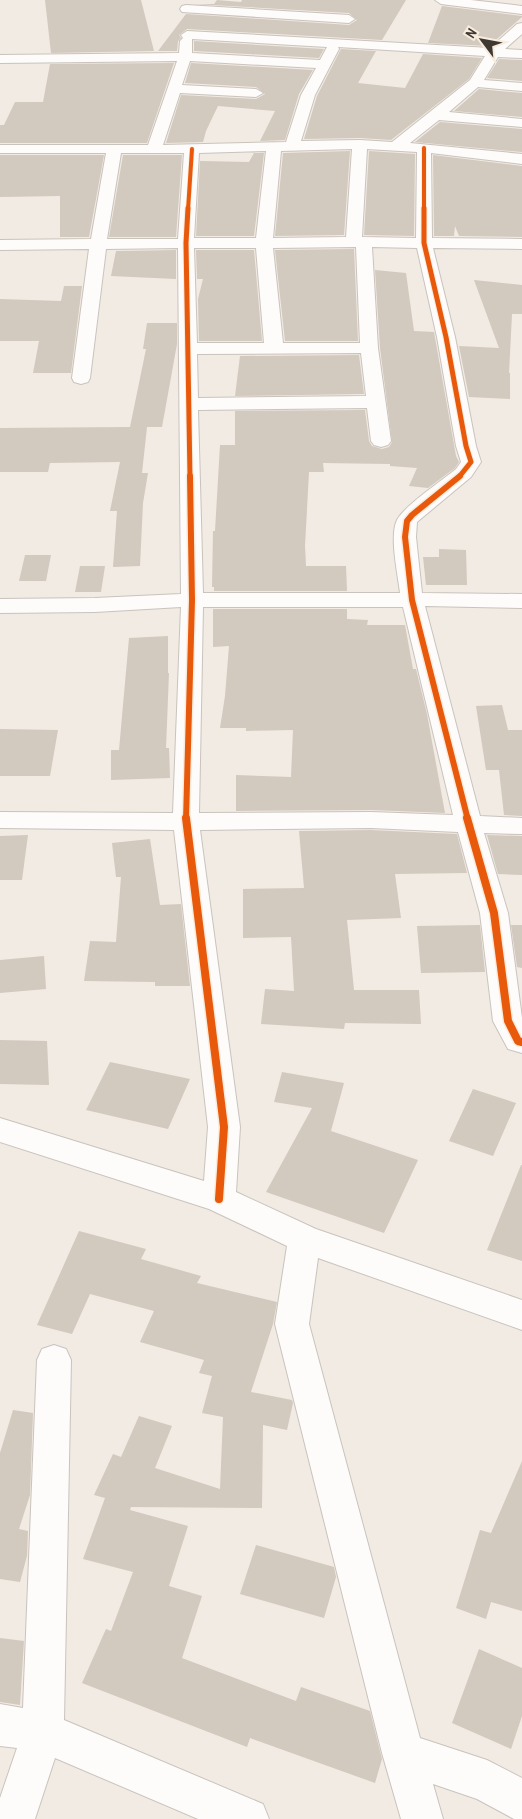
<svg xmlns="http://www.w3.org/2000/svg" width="522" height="1819" font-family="'Archivo Narrow',sans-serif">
<rect width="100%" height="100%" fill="#f2ebe3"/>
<!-- building -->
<path fill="#d2c9bf" d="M45,0H141L154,51L51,53Z
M217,0L241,2L242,0H406L382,40L187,29L179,35L181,38L178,41L177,51H158L186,14L349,25L357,20L349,13L194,4H214Z
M442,6L522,16V17L489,46L428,43Z
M194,41L324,49L319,58L194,51Z
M341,49L376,51L358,83L405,88L423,54L482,58L469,79L391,140L360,138L304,139L317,96Z
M499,59L522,60V81L487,78Z
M174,63L147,143H0V125H4L15,102H43L50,64Z
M191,63L313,70L299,94L285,140L260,141L275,111L218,106L206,131L203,142L166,143L181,95L256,99L265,94L256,87L185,83Z
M479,89L522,93V117L454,111Z
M440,122L522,129V152L415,142Z
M350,151L344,235L275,236L283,153Z
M369,151L415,154L414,236L364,235Z
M254,153H264L254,236H196L200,161L249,162Z
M0,155H104L89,237H60V196L0,197Z
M123,155H182L176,237H109Z
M433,155L522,166V237L459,236L455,226L454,236H434Z
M354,249L358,341H285L275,250Z
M176,250V279L111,276L116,251Z
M196,250H254L262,341H199L198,299L203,279H197Z
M375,270L406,273L414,331L434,332L456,456L459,462L455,468L428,488L409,486L417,468L390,466V464L323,463L324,472H309L305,546L306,566H346L347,591H214V587H212L213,531H215L220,445H235V411L365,410L369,441L372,446L382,449L389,447L392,442L380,348Z
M474,280L522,285V314H512L509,373H510V399L469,397L459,346L499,348Z
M64,286H82L71,373H33L39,341H0V299L61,301Z
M147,323H177V344L162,427H147L142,473H148L143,503L140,566L113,567L117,511H110L120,462L50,463L48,472H0V428L130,427L146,349H143Z
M359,355L364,394L235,396L240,356Z
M439,549L466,550L467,585H426L423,557H439Z
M25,555H51L46,581H19Z
M80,566H105L101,592H75Z
M213,609H347V619L368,620L367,625H405L413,669H416L427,714L445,813L371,810L236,811V775L291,777L293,730L246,731V728H220L225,696L229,646L213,647Z
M168,636V673H169L166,748H169L170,778L111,780V750H119L129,638Z
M502,705L508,730H522V816L504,815L499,770H486L476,706Z
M0,729L58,730L50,776H0Z
M371,830L457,834L467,873L395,874L401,918L347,920L354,990H419L421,1024L345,1023L344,1029L261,1024L265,989L294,991L291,937L243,938V889L304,888L299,831Z
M28,835L22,880H0V836Z
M487,835L522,836V875L498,874Z
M150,839L160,905L181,904L190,986H155V982L84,981L90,941L116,942L121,877H116L112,843Z
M480,925L485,972L421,973L417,926Z
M511,925H522V968L517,967Z
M44,956L46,989L0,993V960Z
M0,1040L47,1041L49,1085L0,1084Z
M110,1062L190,1079L168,1129L86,1110Z
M282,1072L344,1083L331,1131L418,1160L384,1233L266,1192L312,1108L274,1102Z
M473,1089L516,1103L493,1156L449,1141Z
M521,1165H522V1261L487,1250Z
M79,1231L146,1249L141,1259L201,1276L197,1283L277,1302L273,1324L251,1392L292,1400L293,1403L287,1430L263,1425L262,1508L131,1507L130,1510L188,1526L169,1586L202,1596L182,1658L296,1701L301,1687L370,1711L382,1759L375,1783L250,1738L247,1747L82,1683L106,1629L111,1631L133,1572L83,1559L105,1498L94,1495L113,1454L121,1457L139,1416L172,1426L155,1468L220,1489L223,1417L202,1413L212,1376L199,1373L204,1360L140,1342L154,1311L90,1294L72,1334L37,1325Z
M13,1410L33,1413L30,1495L19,1529L28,1531L27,1556L20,1582L0,1579V1453Z
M522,1461V1611L491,1602L486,1619L456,1608L480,1530L491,1533Z
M256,1545L334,1567L336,1577L324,1618L240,1594Z
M0,1638L24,1641L20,1705L0,1702Z
M479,1649L522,1668V1716L511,1749L452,1723Z"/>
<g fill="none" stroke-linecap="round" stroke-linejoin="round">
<!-- minor casing -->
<g stroke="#c9c3bd" stroke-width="2">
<path id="minor" d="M435,0H471L522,6V14L441,4Z
M186,5L349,15L355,19L349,23L182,12L180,9L182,6Z
M522,23V34L505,49L522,50V58L498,57L484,80L522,83V91L478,87L449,112L522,119V127L439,120L410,143L522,154V164L431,153L432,238L522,239V249L433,248L455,337L476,446L481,462L471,477L417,522L416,537L422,593L522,594V608L425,606L480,816L522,818V834L484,833L508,913L522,1018V1053L508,1049L493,1021L480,913L458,832L371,828L200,830L240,1127L236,1192L316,1229L522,1300V1330L318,1258L309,1324L420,1738L487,1760L522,1778V1819H514L477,1799L433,1784L443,1819H401L382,1753L275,1324L287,1246L209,1209L0,1142V1118L204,1181L208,1127L174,830L0,828V812L173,813L181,607L95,612L0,613V599L95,598L181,594L178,248L106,249L90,378L88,382L81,384L74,382L72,378L89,249L0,250V240L91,239L106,153H0V145H148L177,61L0,63V55L179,53L180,41L183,38L181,35L187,31L490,48L517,24ZM192,39L327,47L320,60L192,53ZM338,47L485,56L470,80L392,142L360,140L301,141L315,95L339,49ZM190,61L316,68L301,95L286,142L163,145L180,93L256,97L263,93L256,89L182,85ZM352,149L346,237L273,238L281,151ZM367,149L417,152L416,238L362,237ZM266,151L256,238H194L199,153ZM121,153H184L178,239H107ZM356,247L360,343H283L273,248ZM372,247L417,248L437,337L456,446L461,462L456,469C443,480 404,506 397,520C389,536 398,575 400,593H203L198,410L367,408L371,441L374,445L381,447L388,445L391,441L378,348ZM194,248H256L264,343H197ZM361,353L366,396L198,398L197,354ZM203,607H403L453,815L371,812L199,813Z
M54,1345L66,1349L71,1360L64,1720L263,1804L269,1819H198L55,1758L35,1819H0V1798L17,1748L0,1746V1704L23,1708L37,1360L42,1349Z"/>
</g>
<!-- minor -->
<use href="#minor" fill="#fdfcfb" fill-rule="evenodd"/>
<!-- cycleway-far3 casing -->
<g stroke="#f8ecdd" stroke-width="5.5">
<path id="cycleway-far3" d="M424,148V210
M188,210L192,149"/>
</g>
<!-- cycleway-far2 casing -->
<g stroke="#f8ecdd" stroke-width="7">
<path id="cycleway-far2" d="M188,208L186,243L190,477
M424,208V243L446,337L466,446L471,462L459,477"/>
</g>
<!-- cycleway-far1 casing -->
<g stroke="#f8ecdd" stroke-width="9">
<path id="cycleway-far1" d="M460,476L412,515L407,521L405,537L412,600L468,820
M186,820L192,600L190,476"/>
</g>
<!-- cycleway casing -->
<g stroke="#f8ecdd" stroke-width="11">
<path id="cycleway" d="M186,818L224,1127L219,1199
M467,818L494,913L508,1021L518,1041L522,1042"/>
</g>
<!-- cycleway-far3 -->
<use href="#cycleway-far3" stroke="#e8590c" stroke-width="4"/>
<!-- cycleway-far2 -->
<use href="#cycleway-far2" stroke="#e8590c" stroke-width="5"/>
<!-- cycleway-far1 -->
<use href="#cycleway-far1" stroke="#e8590c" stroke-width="6"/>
<!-- cycleway -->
<use href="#cycleway" stroke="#e8590c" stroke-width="8"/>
</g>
<!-- north arrow -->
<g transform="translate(482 40) rotate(302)" stroke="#f8ecdd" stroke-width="4" paint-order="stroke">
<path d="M0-4L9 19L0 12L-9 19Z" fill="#3e3933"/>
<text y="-8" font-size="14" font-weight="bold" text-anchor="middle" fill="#3e3933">N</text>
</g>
</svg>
